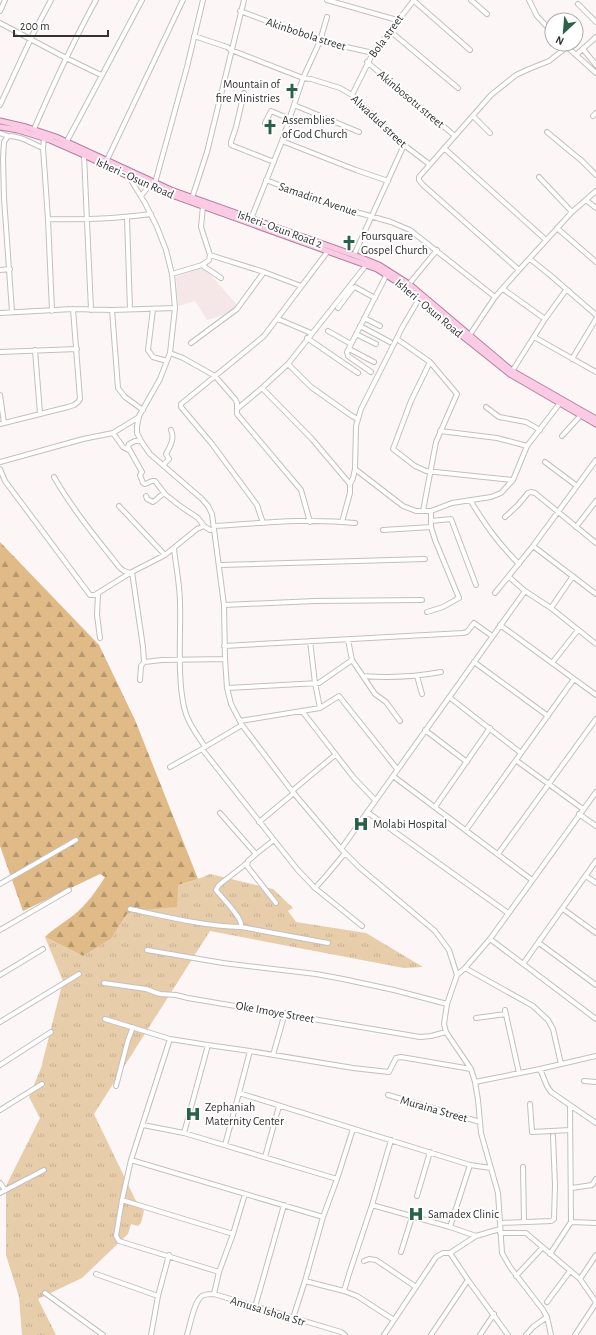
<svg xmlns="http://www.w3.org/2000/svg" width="596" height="1335" font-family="'Alegreya Sans',sans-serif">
<defs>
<pattern id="grass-tufts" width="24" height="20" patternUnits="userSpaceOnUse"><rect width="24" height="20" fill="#e8cdaa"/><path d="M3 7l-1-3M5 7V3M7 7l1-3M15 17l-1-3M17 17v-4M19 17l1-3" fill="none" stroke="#c7b093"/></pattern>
<pattern id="forest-firs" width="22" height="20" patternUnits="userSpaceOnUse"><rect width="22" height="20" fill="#e0ba87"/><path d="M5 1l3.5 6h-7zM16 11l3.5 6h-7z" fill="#b6986f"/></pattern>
</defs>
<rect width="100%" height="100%" fill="#fcf6f7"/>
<!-- built -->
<path fill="#f5e7e7" d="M202,267L217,282L238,306L229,313L207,320L195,301L178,306L176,277Z"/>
<!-- grass -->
<path fill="url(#grass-tufts)" d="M210,874L273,889L293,908L288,911L296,922L366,933L423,967L404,968L210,931L94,1114L135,1199L144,1211L141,1223L138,1226L131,1224L128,1234L82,1278L38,1299L56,1335H22L19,1297L6,1255V1186L40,1118L29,1097L41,1068L63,981L45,937L83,956L111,939L127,914L140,910L178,885L198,879Z"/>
<!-- forest -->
<path fill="url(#forest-firs)" d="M0,542L99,645L135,720L198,879L178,885L177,907L140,910L127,914L111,939L83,956L45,937C54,928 65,922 75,914C87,904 97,890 105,877L100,874L23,911L0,846Z"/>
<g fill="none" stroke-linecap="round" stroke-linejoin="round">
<!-- minor casing -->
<g stroke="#c4bfbf" stroke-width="6">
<path id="minor" d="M327,0L397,20
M413,0L470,50
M471,0L487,14
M529,0L537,16L552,32
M578,4L596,22
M0,11L5,0
M240,11L320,41L373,53
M0,23L66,58L101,75
M390,31L458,88
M194,36L227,47L231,50L303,78L311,79L340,88L352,95L404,145L429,164
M583,49L596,65
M576,55L596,73
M367,62L455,136
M244,93L236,127L231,142V145L274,162
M352,95L373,53L414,0
M0,105L33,34L51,0
M294,105L359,132
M473,116L490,133
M593,116L596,113
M265,123L271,111L290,119
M34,129C53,85 73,42 96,0
M547,132L582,161L596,175
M0,133L8,136
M44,138L43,148L48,219L52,311
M67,141L142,0
M282,141L356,170L388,181
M444,148L546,240
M84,155L91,310
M107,160L183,0
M131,172L129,177L145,203L157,227L166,250L172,274L175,308L170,353L160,379L139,416L137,426V433L141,441L150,454L202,499L208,506L212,514L224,605L225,659L227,688L231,704L242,725L292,791L341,849L360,868L435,931L449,950L457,975L447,1004L444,1024L446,1032L471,1069L475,1082L478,1100L481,1133L498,1193L502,1253L510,1267L543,1310L547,1317L551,1335
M539,177L572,212
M266,180L328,204L391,222L410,230L495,297
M155,183L187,67L203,0
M141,196L152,182
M192,198L207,152L244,0
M586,200L596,208
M127,218L130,309
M48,219C84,220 115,219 151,214
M251,219L282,141L303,78L320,41L327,17
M557,228L596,262
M210,255L264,272L301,286
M354,255L404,145
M530,259L550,275L596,315
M202,265L221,278
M0,270L10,269
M519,270L423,185L419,180V177L491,95L516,75L529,69L549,61L567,47L576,55L596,37
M172,274L202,265L209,260L210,255L201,227L203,206
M409,284L437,250
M503,289L545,319
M419,299L403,326L361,409L356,426L355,469L403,506L416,511H431L452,503L491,497L501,493L513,480L527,446L560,403
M338,308L353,288L355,287L375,298
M153,309L148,350L153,357L167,361
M112,310L175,308
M12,312L4,198L3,158L4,142L8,136C22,136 30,143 43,148
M0,313L73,309L112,310L118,388L125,397L143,410
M364,318L380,326
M278,319L311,333
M360,326L390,342
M328,331L351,344
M356,334L376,344
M469,336L495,297L519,270L572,212L596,191
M534,337L596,372
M307,338L358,373
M397,339L430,362L457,394L436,442L423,511
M191,343L237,309L264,272
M349,349L374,362
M35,350L40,413
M0,352L77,349
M170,353L183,358L215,376L235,399L237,403V414L301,490L310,522
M572,359L596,319
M430,362L411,401L393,449L415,466L426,471L513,480
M288,364L311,387L352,416L358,419
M371,372L348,356L347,352L387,274
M511,373L545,319L566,290
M262,388L312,439L350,484V493L342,522
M0,395L4,423
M486,407L499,417L526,422L540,430
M237,409L262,388L288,364L367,264
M0,424L68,407L74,405L78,402L80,399L73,309
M440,431L497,438L527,446
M113,433L123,447L129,450
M562,436L581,415
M141,441H135L129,444L128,447L142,472L140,475L143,483L145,484L152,481H155L165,494L180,506L198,518L204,526
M0,462L83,439L113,433L139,417
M545,462L577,486
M163,465L169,459L166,454C170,447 175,438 171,430
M0,469L5,481L90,595H95L98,593L130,573L165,555L197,529L204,526L210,530H214
M54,477C73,510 97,539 120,568L124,571L130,573
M350,484L353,478L355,469
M146,496L147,499L153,502C158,500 159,494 165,494
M470,500C486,526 498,543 519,564
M119,506L165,555
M505,517L518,505L528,493L531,492L535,493L596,543
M431,521L451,519L476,585
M263,523L257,505L212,444L181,407V404L264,336L328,251
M214,526C261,523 309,518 355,523
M576,527L596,501
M383,530L431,527
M533,546L596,594
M174,549C176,567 180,585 180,603C181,636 177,675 184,707C187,722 197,734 205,747L202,749L274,840L297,869L315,888L362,926
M219,565L425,559
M132,572L143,647L144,662L141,666L140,680
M509,577L525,591L551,608L596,644
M98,593L97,615L100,638
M495,593L533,546L596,460
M224,605L315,601L422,600
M551,608L573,576
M427,612L443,607L459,598L435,540L431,527V511
M500,625L596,695
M348,640L352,660L375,694L386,702L400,721
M310,641L315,683L320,708
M224,646L463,633L467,632L474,623L492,636
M144,662L162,660L225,659
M474,662L548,716
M552,663L578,630
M363,676C390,678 414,677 441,672
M417,676L422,694
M227,688L319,683L352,660
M449,697L521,753
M302,711L354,778L375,800
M240,721L320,708L339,696L397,769
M425,730L467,762
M205,747L242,725
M517,761L583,809
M170,767L202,749
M393,776L532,880
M292,791L335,755
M435,807L490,728
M367,812L508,913
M220,813L256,854L274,840
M579,814L596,826
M259,822L294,793
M466,830L574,679
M341,849L525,591
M256,854L248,861L247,866L276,903
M498,854L596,719
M586,876L596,883
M0,884L76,840
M315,888L326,876L345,853
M130,909C167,917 204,926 241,927C244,919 222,898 216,890L219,885L247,863
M563,909L596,933
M241,927L328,943
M0,930L69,890
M490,939L596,1019
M539,943L596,985
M147,950L223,963L316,974L343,979L394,990L447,1004
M523,964L596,861
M465,968L533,1006L548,1020L553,1029L561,1064
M0,975L43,949
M457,975L465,968L490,939L596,792
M104,983L146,989L160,994L176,995L188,998L420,1037L431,1036L446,1032
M505,1010L519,1073
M476,1018L506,1014
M105,1019L170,1039
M0,1022L79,974
M170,1039L208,1045L184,1133L337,1179L323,1217L131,1160Z
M208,1045L250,1051
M273,1055L285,1013
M0,1065L51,1032
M471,1069L401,1057L396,1058L389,1072L353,1068L250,1051L239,1093L470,1165L491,1168
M540,1069L547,1086L551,1092L596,1123
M584,1081L596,1082
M475,1082L540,1069L596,1056
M116,1086L128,1040L133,1027
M388,1095L480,1122
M530,1104L532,1132L570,1130
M570,1106L571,1222
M0,1110L42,1084
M143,1125L184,1133
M225,1145L239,1093
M265,1157L279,1106
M131,1160L122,1200L233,1234L219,1272L214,1294
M523,1167L524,1221
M337,1179L353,1129
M0,1183L5,1190
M572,1188L592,1185L596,1179
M0,1193L44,1170
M417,1196L430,1152
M122,1200L116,1236L119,1241L219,1272
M372,1205L450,1227L476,1236L500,1229
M323,1217L305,1281L344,1291L349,1274L372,1205L391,1140
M500,1223L551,1221L554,1219L555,1185L553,1136
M450,1227L470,1165
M500,1233H526L580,1279L596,1302
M233,1234L245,1194
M401,1252L412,1217
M450,1253L468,1280L508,1335
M450,1253L476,1236
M550,1254L571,1222L596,1223
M364,1261L369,1259L376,1260L416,1287
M96,1274L158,1296
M516,1276L542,1248
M580,1279L596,1255
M344,1291L357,1296L394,1320
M45,1293L103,1335
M547,1302L570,1271
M255,1307L284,1205
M293,1318L305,1281
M151,1335L158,1296L169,1255
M187,1335C190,1326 194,1301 202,1296C205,1294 210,1294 214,1294L341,1332L345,1335
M384,1335L436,1257L443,1253H450
M431,1335L468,1280
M480,1335L494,1314
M526,1335L533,1327L547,1317
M575,1335L596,1303"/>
</g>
<!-- major casing -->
<g stroke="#b47f9b" stroke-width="7">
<path id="major" d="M0,121L26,127L56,137L171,190L354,255L379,265L409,284L512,371L596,419
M0,127L18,130L50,140L84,155L155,189L377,269L408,289L465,338L510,374L596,424"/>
</g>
<!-- minor -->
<use href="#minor" stroke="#fff" stroke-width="4"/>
<!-- major -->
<use href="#major" stroke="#fbcbe5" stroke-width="5"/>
</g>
<!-- icons -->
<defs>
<g id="church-bare" transform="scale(1.2)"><path d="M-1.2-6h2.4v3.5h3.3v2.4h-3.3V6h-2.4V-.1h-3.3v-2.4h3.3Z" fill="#2a6249" stroke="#fff" stroke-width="2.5" paint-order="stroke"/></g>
<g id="hospital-bare" transform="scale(1.2)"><path d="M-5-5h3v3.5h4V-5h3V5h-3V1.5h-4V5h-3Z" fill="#2a6249" stroke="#fff" stroke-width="2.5" paint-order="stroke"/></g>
</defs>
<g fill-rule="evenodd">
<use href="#church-bare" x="292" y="91"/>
<use href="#church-bare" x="270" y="127"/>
<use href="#church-bare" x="349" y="243"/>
<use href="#hospital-bare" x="361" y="824"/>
<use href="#hospital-bare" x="193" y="1114"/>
<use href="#hospital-bare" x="416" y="1214"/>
</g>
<g text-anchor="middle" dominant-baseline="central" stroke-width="4" stroke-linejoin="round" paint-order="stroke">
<!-- street labels -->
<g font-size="12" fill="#333131" stroke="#fff">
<text transform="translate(306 34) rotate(18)">Akinbobola street</text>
<text transform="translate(386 36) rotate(-54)">Bola street</text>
<text transform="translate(411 99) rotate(40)">Akinbosotu street</text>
<text transform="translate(379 121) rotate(43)">Alwadud street</text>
<text transform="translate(135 178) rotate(24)">Isheri - Osun Road</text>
<text transform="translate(318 199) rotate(19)">Samadint Avenue</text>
<text transform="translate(280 229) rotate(20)">Isheri- Osun Road 2</text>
<text transform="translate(429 308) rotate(40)">Isheri - Osun Road</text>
<text transform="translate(275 1012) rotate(10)">Oke Imoye Street</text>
<text transform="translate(434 1109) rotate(16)">Muraina Street</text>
<text transform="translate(268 1311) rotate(17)">Amusa Ishola Str</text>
</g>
<!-- poi labels -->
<g font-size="12" fill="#333131" stroke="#fff" text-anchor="start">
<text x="280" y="84" text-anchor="end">Mountain of<tspan x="280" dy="14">fire Ministries</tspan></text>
<text x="282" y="120">Assemblies<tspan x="282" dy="14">of God Church</tspan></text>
<text x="361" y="236">Foursquare<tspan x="361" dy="14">Gospel Church</tspan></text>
<text x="373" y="824">Molabi Hospital</text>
<text x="205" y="1107">Zephaniah<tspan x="205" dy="14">Maternity Center</tspan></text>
<text x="428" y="1214">Samadex Clinic</text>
</g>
</g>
<!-- north arrow -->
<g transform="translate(564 32) rotate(206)"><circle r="19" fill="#ffffff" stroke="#adadad"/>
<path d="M0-3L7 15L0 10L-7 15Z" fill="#2a6249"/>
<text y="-6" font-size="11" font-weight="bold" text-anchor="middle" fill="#333131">N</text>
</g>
<!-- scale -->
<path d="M14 30v6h94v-6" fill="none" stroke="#333131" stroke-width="2"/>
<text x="20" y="30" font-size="12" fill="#333131" stroke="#ffffff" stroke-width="3" paint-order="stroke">200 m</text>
</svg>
